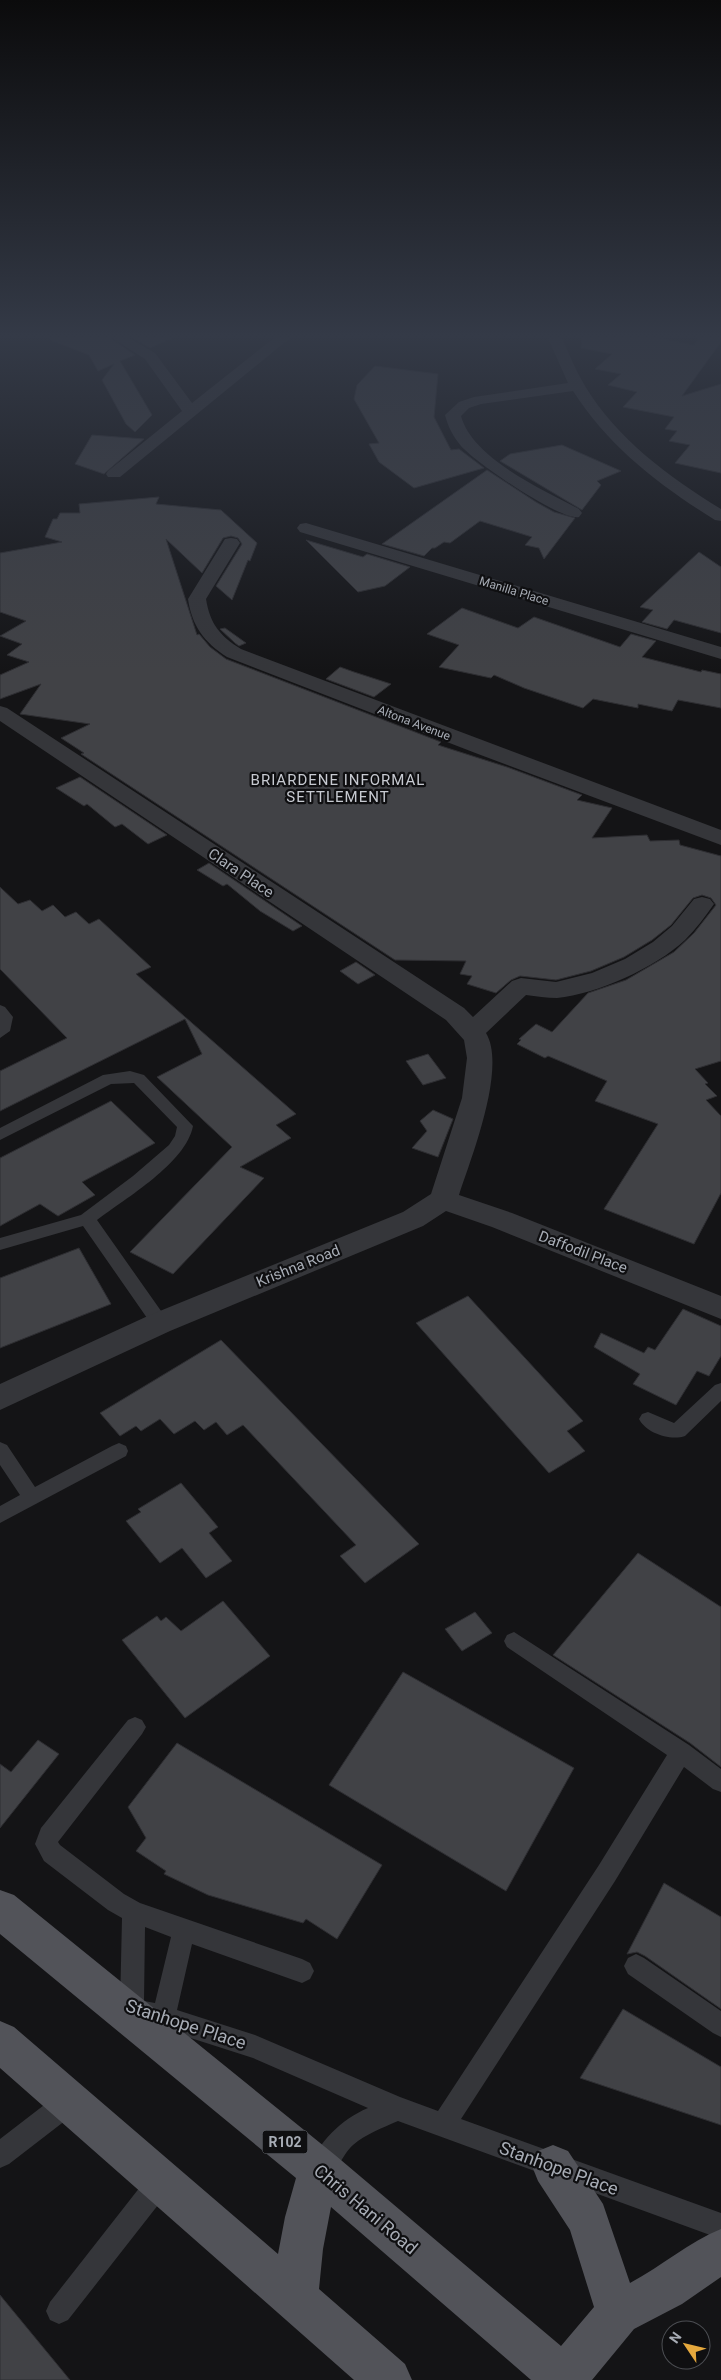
<svg xmlns="http://www.w3.org/2000/svg" width="721" height="2380" font-family="Roboto,sans-serif">
<rect width="100%" height="100%" fill="#141416"/>
<!-- building -->
<path fill="#414246" stroke="#2e2e32" d="M51,338H110L135,355L120,361L152,415L135,432L126,424L102,380L114,364L98,371L89,355L50,340Z
M133,338H172L150,348Z
M582,338H659L694,345L699,338H721V342L682,396L721,384V473L675,463L690,445L669,441L677,431L665,429L674,417L623,407L637,392L608,385L621,374L595,369L612,354L581,348Z
M375,366L438,374L434,417L451,450L459,449L484,468L414,488L379,462L369,444L379,443L354,399L357,385Z
M92,435L144,439L104,474L75,464Z
M562,445L621,471L597,481L601,485L582,510L500,461L510,454Z
M487,470L536,502L554,512L575,518L544,559L539,548L525,545L532,537L480,521L450,543L444,542L435,548H432L424,556L382,544Z
M159,497L156,504L221,510L257,543L250,561L248,560L232,600L216,586L242,544L238,538L231,536L223,538L202,573L166,539L197,635L199,634L210,647L226,659L441,742L438,745L507,767L582,795L577,800L612,808L592,838L647,835L650,841L679,840L680,845L721,856V1061L695,1069L708,1083L705,1084L717,1096L706,1100L721,1116V1193L694,1244L604,1209L658,1124L595,1101L607,1081L548,1056L545,1058L517,1044L521,1040L519,1039L536,1024L552,1032L588,993L626,980L674,952L694,933L716,905L711,898L702,895L693,898L671,925L652,940L624,957L591,971L556,980L520,976L511,980L496,993L467,984L472,976L460,974L466,961L395,960L81,754L84,753L61,738L90,724L20,714L41,684L0,699V675L29,662L7,655L22,644L0,636L26,621L0,612V553L62,542L45,537L53,519H57L60,513H80L79,504Z
M306,540L363,557L367,554L410,567L385,586L358,592Z
M699,552L721,567V633L674,620L667,629L642,622L653,610L640,607Z
M462,608L518,628L534,617L620,647L631,634L656,641L642,657L701,672L702,670L721,674V708L678,700L672,711L638,704V708L593,699L583,708L524,688L494,675L491,678L439,667L459,645L427,634Z
M225,628L246,643L239,646L235,643L220,629Z
M340,667L354,672L391,684L374,697L326,679Z
M80,777L167,835L148,844L122,824L115,827L87,804L84,806L56,788Z
M209,863L302,926L293,931L260,911L227,884L223,886L197,870Z
M0,887L18,904L30,900L42,911L53,905L65,917L76,912L89,924L99,919L151,967L136,974L296,1114L276,1125L291,1138L240,1167L264,1178L173,1274L130,1252L232,1147L157,1077L202,1054L185,1019L0,1111V1071L67,1038L0,969Z
M356,962L375,975L358,984L340,971Z
M428,1054L446,1078L423,1085L406,1061Z
M111,1101L155,1143L82,1182L95,1195L58,1216L40,1204L0,1226V1158Z
M433,1110L453,1119L438,1157L412,1148L427,1131L420,1121Z
M79,1248L111,1304L0,1348V1278Z
M468,1296L583,1421L567,1431L585,1451L549,1473L416,1323Z
M683,1309L721,1326V1356L709,1376L697,1371L676,1405L633,1384L640,1374L594,1347L601,1333L644,1353L648,1347L655,1350Z
M221,1340L419,1544L365,1583L340,1556L356,1545L243,1425L227,1435L216,1422L204,1430L195,1421L174,1434L160,1419L141,1431L136,1426L120,1436L100,1413Z
M181,1483L218,1527L209,1533L232,1561L206,1578L182,1548L160,1563L126,1521L141,1512L138,1509Z
M638,1553L721,1607V1767L690,1743L553,1655Z
M223,1601L270,1656L185,1718L122,1640L157,1616L161,1621L166,1617L181,1631Z
M475,1612L492,1633L462,1651L445,1629Z
M403,1672L574,1768L506,1891L329,1785Z
M38,1740L59,1754L0,1828V1764L11,1772Z
M177,1743L382,1865L337,1939L306,1919L303,1923L208,1895L164,1874L166,1871L136,1851L146,1838L128,1807Z
M664,1883L721,1917V2009L645,1956L637,1952L627,1954Z
M623,2009L721,2067V2125L580,2078Z
M0,2295L70,2380H0Z"/>
<g fill="none" stroke-linecap="round" stroke-linejoin="round">
<!-- lane -->
<path fill="#35363a" fill-rule="evenodd" d="M0,1005L5,1007L13,1017L10,1031L0,1038Z
M130,1071L144,1075L193,1126C186,1163 126,1198 97,1220L166,1318L169,1323L166,1328L160,1330L154,1328L83,1226L0,1250V1238L81,1215L133,1176L169,1145L175,1136L177,1127L134,1083L111,1084L0,1140V1128L103,1075Z
M721,1383V1401L685,1436C670,1441 646,1433 639,1419L642,1414L648,1412L674,1423L715,1385Z
M0,1442L7,1445L35,1487L112,1446L119,1443L126,1446L128,1451L126,1456L0,1523V1506L20,1495L0,1465Z
M514,1632L689,1745L721,1769V1792L713,1789L684,1767L615,1881L461,2119L721,2213V2239L398,2121C382,2128 366,2134 353,2145C340,2157 337,2176 320,2183L311,2179L307,2170C319,2142 340,2120 368,2108L253,2058L147,2024L139,2020L137,2017L132,2019L124,2015L120,2007L122,1918L108,1910L44,1861L35,1844L41,1828L128,1720L135,1717L142,1720L146,1727L142,1734L58,1842L60,1845L124,1894L140,1903L302,1959L310,1963L314,1971L310,1979L302,1983L192,1944L177,2010L255,2035L400,2097L438,2111L599,1865L667,1755L507,1647L504,1641L507,1635ZM145,1927L171,1937L155,2003L144,2001Z
M636,1954L644,1958L721,2011V2037L713,2033L628,1974L624,1966L628,1958Z
M70,2089L79,2092L82,2101L79,2110L9,2164L0,2168V2139L61,2092Z
M160,2169L169,2173L173,2182L169,2191L68,2320L59,2324L50,2320L46,2311L50,2302L151,2173Z"/>
<!-- street -->
<path fill="#35363a" fill-rule="evenodd" d="M112,338H129L155,353L192,403L274,338H290L120,477H108L106,474L108,471L182,411L145,359Z
M548,338H562C569,354 576,371 585,386C617,439 669,477 721,509V521L715,520C659,485 609,447 573,391L481,404L469,408L461,416C473,459 542,489 579,509L582,513L579,517C560,521 475,462 461,446C453,436 448,427 445,415L459,402L474,397L568,383Z
M306,523L721,647V659L300,532L297,528L300,524Z
M231,538L237,539L240,543L206,599C210,624 220,636 241,649L721,830V845L478,754L227,657C204,642 192,626 188,599L225,539Z
M0,706L7,708L464,1008L473,1017L512,981L521,978L556,982L592,973L625,959L653,942L672,926L694,899L702,897L710,899L714,904C705,917 696,929 685,940C655,968 597,994 557,998C547,998 536,996 526,995L486,1033C507,1068 471,1158 459,1195L512,1213L721,1296V1319L492,1227L446,1211L423,1226L170,1331L0,1410V1384L150,1315L403,1212L431,1194L462,1098L467,1058L464,1040L446,1020L0,721Z"/>
<!-- primary -->
<path fill="#525359" fill-rule="evenodd" d="M0,1890L14,1895L335,2155L561,2346L594,2307L570,2230L538,2181L532,2166L538,2151L553,2145L568,2151L603,2204L630,2283C662,2266 689,2242 721,2229V2277L682,2304L634,2329L592,2380H531L331,2207L323,2249L319,2289L405,2364L412,2380H354L0,2068V2021L14,2027L278,2254L285,2217L296,2178L0,1934Z"/>
</g>
<!-- sky -->
<linearGradient id="sky" x2="0" y2="1"><stop stop-color="#0b0b0c"/><stop offset="0.5" stop-color="#343a47"/><stop offset="1" stop-color="#343a47" stop-opacity="0"/></linearGradient>
<rect width="721" height="671" fill="url(#sky)"/>
<g text-anchor="middle" dominant-baseline="central" stroke-width="4.5" stroke-linejoin="round" paint-order="stroke">
<!-- far-street labels -->
<g font-size="12" fill="#a7acb5" stroke="#0f0f11">
<text transform="translate(514 591) rotate(17)">Manilla Place</text>
<text transform="translate(414 723) rotate(21)">Altona Avenue</text>
</g>
<!-- shield labels -->
<rect fill="#0f0f11" stroke="#797d84" stroke-width="1" x="262.5" y="2130.5" width="45" height="23" rx="4"/>
<g font-size="14" font-weight="bold" fill="#a7acb5">
<text x="285" y="2142">R102</text>
</g>
<!-- far-quarter labels -->
<g font-size="15" letter-spacing="1" fill="#c7cad1" stroke="#0f0f11">
<text x="338" y="780">BRIARDENE INFORMAL<tspan x="338" dy="17">SETTLEMENT</tspan></text>
</g>
<!-- street labels -->
<g font-size="15" fill="#a7acb5" stroke="#0f0f11">
<text transform="translate(241 873) rotate(34)">Clara Place</text>
<text transform="translate(583 1252) rotate(21)">Daffodil Place</text>
<text transform="translate(298 1266) rotate(-22)">Krishna Road</text>
</g>
<!-- near-street labels -->
<g font-size="18" fill="#a7acb5" stroke="#0f0f11">
<text transform="translate(186 2024) rotate(18)">Stanhope Place</text>
<text transform="translate(559 2168) rotate(20)">Stanhope Place</text>
<text transform="translate(366 2209) rotate(40)">Chris Hani Road</text>
</g>
</g>
<!-- north arrow -->
<g transform="translate(686 2345) rotate(305)"><circle r="24" fill="#0f0f11" stroke="#4c4e53"/>
<path d="M0-4L9 19L0 12L-9 19Z" fill="#e5a83d"/>
<text y="-8" font-size="14" font-weight="bold" text-anchor="middle" fill="#a7acb5">N</text>
</g>
</svg>
